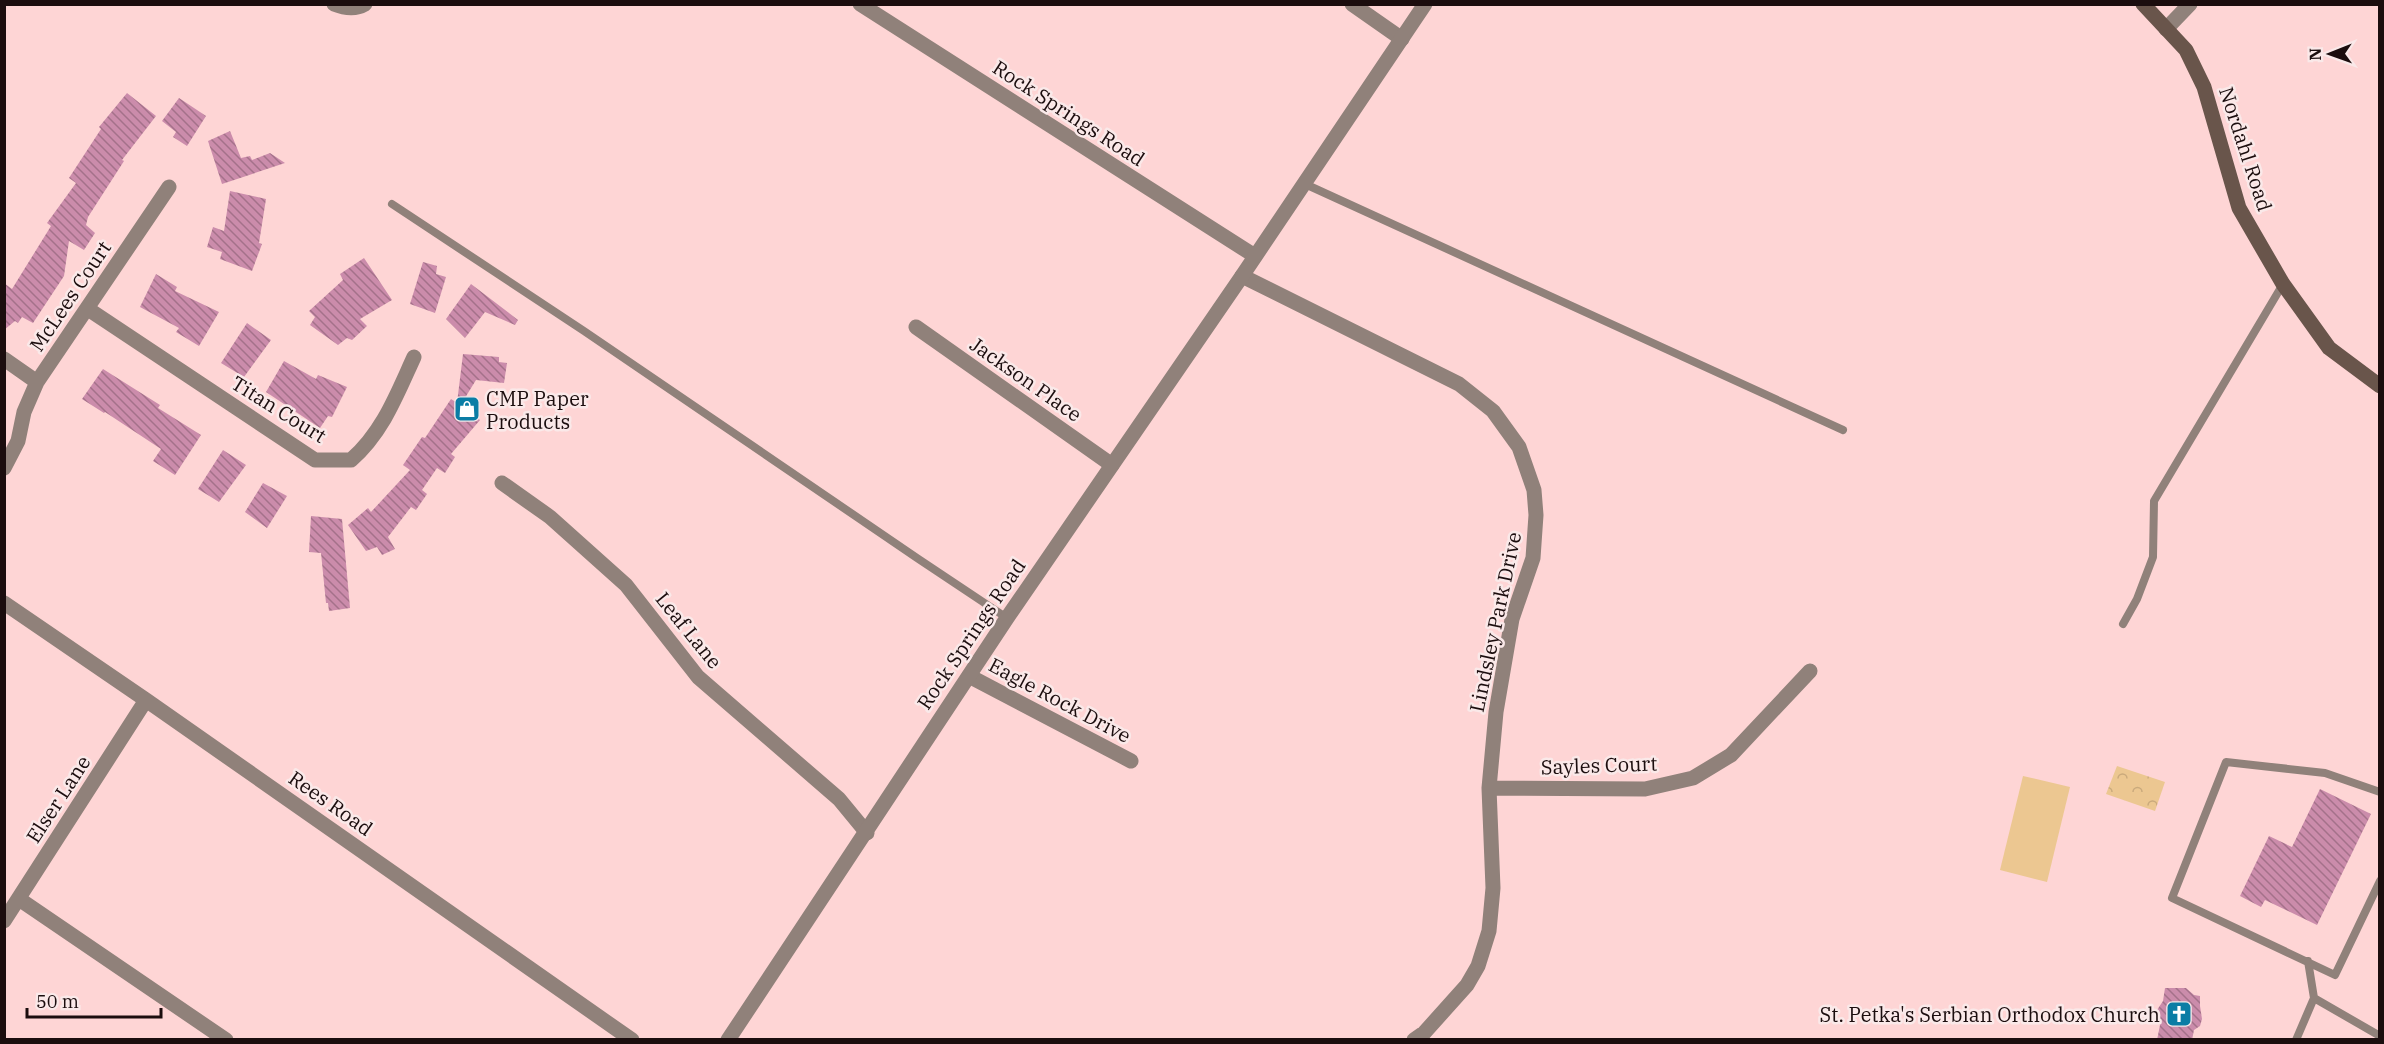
<svg xmlns="http://www.w3.org/2000/svg" width="2384" height="1044" font-family="'IBM Plex Serif',serif">
<defs>
<pattern id="park-crowns" width="20" height="18" patternUnits="userSpaceOnUse" patternTransform="scale(1.5)"><rect width="20" height="18" fill="#ecc791"/><path d="M2 6a3 3 0 1 1 6 0M12 15a3 3 0 1 1 6 0" fill="none" stroke="#caaa7c"/></pattern>
<pattern id="building-back-hatch" width="6" height="6" patternUnits="userSpaceOnUse" patternTransform="scale(1.5)"><rect width="6" height="6" fill="#cb8cab"/><path d="M-1 5l2 2M0 0l6 6M5-1l2 2" fill="none" stroke="#a4718a"/></pattern>
</defs>
<rect width="100%" height="100%" fill="#fed5d5"/>
<!-- park -->
<path fill="url(#park-crowns)" d="M2117,766L2165,782L2155,811L2106,794Z"/>
<!-- pitch -->
<path fill="#ecc791" d="M2023,776L2070,787L2047,882L2000,870Z"/>
<!-- building -->
<path fill="url(#building-back-hatch)" d="M127,93L156,116L122,160L124,161L88,217L86,225L95,233L84,250L69,241L64,276L33,323L22,317L18,323L15,321L4,330V283L12,289L51,226L47,223L76,183L69,178L101,129L99,127Z
M179,98L206,116L187,146L173,137L176,132L162,121Z
M230,131L241,158L250,156L252,160L270,153L285,163L222,184L208,141Z
M230,191L266,199L259,243L262,244L252,271L220,259L222,252L207,247L213,227L224,231Z
M364,258L392,300L360,319L367,326L352,340L347,338L338,345L310,325L315,317L309,311L343,280L340,274Z
M423,262L437,266L436,274L446,277L435,313L410,304Z
M156,274L177,287L175,291L219,312L199,346L176,332L179,328L140,307Z
M471,284L518,320L515,325L485,312L465,338L446,319Z
M247,323L271,340L244,377L221,363Z
M463,354L499,357V362L507,363L504,383L476,380L460,406L480,420L451,454L455,457L445,473L437,468L422,490L427,494L416,510L411,507L388,537L395,549L382,555L377,547L366,551L348,525L368,508L371,512L410,470L403,465L422,437L425,438L451,399L457,403Z
M284,361L316,379L318,375L347,387L332,417L328,416L320,428L266,392Z
M103,369L160,405L158,408L201,435L175,475L153,461L161,449L105,412L104,413L82,399Z
M223,450L246,465L219,502L198,489Z
M263,483L287,496L267,528L245,512Z
M311,516L342,519L350,608L329,611L328,603H326L321,553L309,552Z
M2320,789L2371,814L2317,925L2265,900L2261,907L2240,896L2269,836L2292,847Z
M2165,988H2186L2194,995L2200,996V1006L2202,1019L2200,1026L2194,1030L2192,1040H2157L2160,1025L2155,1013L2163,1001Z"/>
<g fill="none" stroke-linecap="round" stroke-linejoin="round">
<!-- service -->
<path stroke="#90817a" stroke-width="8" d="M1305,184L1843,430
M392,204L584,331L917,558L1007,618
M2123,624L2137,599L2153,557L2154,501L2283,284
M2380,792L2325,773L2226,762L2172,898L2335,975L2380,881
M2308,961L2314,998
M2296,1040L2314,998L2380,1036"/>
<!-- minor -->
<path stroke="#90817a" stroke-width="15" d="M334,4C344,8 355,10 365,4
M860,4L1255,256
M1352,4L1402,39
M2166,29L2190,4
M1242,276L1459,384L1493,411L1519,447L1534,490L1536,515L1533,558L1512,619L1496,712L1489,788L1493,888L1489,931L1478,966L1467,985L1424,1033L1414,1040
M88,309L315,460H351C383,432 397,394 414,357
M916,327L1112,465
M4,359L37,382
M4,468L18,441L24,412L37,382L169,187
M502,483L550,517L626,585L698,677L839,799L867,833
M4,603L146,700L632,1040
M969,676L1131,761
M1489,788L1645,789L1693,778L1731,755L1810,671
M19,899L226,1040
M4,921L146,700"/>
<!-- tertiary -->
<path stroke="#90817a" stroke-width="15" d="M728,1040L1007,618L1242,276L1425,4"/>
<!-- secondary -->
<path stroke="#69554b" stroke-width="15" d="M2143,4L2186,50L2204,87L2239,208L2283,284L2329,348L2380,386"/>
</g>
<!-- icons -->
<defs>
<g id="shop-square" transform="scale(1.35)"><rect x="-9" y="-9" width="18" height="18" rx="4" fill="#0a7da5" stroke="#fae9e9"/><path d="M-5-2.5h2.3a2.7 3.5 0 0 1 5.4 0H5L5.5 6h-11ZM-1.5-2.5h3a1.5 2.3 0 0 0-3 0Z" fill="#fff"/></g>
<g id="church-square" transform="scale(1.35)"><rect x="-9" y="-9" width="18" height="18" rx="4" fill="#0a7da5" stroke="#fae9e9"/><path d="M-1.2-6h2.4v3.5h3.3v2.4h-3.3V6h-2.4V-.1h-3.3v-2.4h3.3Z" fill="#fff"/></g>
</defs>
<g fill-rule="evenodd">
<use href="#shop-square" x="467" y="409"/>
<use href="#church-square" x="2179" y="1014"/>
</g>
<g text-anchor="middle" dominant-baseline="central" stroke-width="5" stroke-linejoin="round" paint-order="stroke">
<!-- street labels -->
<g font-size="20" fill="#1b0d0e" stroke="#fae9e9">
<text transform="translate(1069 113) rotate(33)">Rock Springs Road</text>
<text transform="translate(2246 149) rotate(72)">Nordahl Road</text>
<text transform="translate(70 296) rotate(-56)">McLees Court</text>
<text transform="translate(1026 379) rotate(35)">Jackson Place</text>
<text transform="translate(279 409) rotate(32)">Titan Court</text>
<text transform="translate(1495 622) rotate(-78)">Lindsley Park Drive</text>
<text transform="translate(689 630) rotate(51)">Leaf Lane</text>
<text transform="translate(971 634) rotate(-56)">Rock Springs Road</text>
<text transform="translate(1060 700) rotate(28)">Eagle Rock Drive</text>
<text transform="translate(1599 765) rotate(-2)">Sayles Court</text>
<text transform="translate(58 799) rotate(-57)">Elser Lane</text>
<text transform="translate(331 803) rotate(35)">Rees Road</text>
</g>
<!-- poi labels -->
<g font-size="20" fill="#1b0d0e" stroke="#fae9e9" text-anchor="start">
<text x="486" y="398">CMP Paper<tspan x="486" dy="23">Products</tspan></text>
<text x="2160" y="1014" text-anchor="end">St. Petka's Serbian Orthodox Church</text>
</g>
</g>
<!-- border -->
<rect width="2384" height="1044" fill="none" stroke="#1b0d0e" stroke-width="12"/>
<!-- north arrow -->
<g transform="translate(2330 54) rotate(269)" stroke="#fae9e9" stroke-width="4.5" paint-order="stroke">
<path d="M0-4.5L10 22L0 15L-10 22Z" fill="#1b0d0e"/>
<text y="-9" font-size="16" font-weight="bold" text-anchor="middle" fill="#1b0d0e">N</text>
</g>
<!-- scale -->
<path d="M27 1008v9h134v-9" fill="none" stroke="#1b0d0e" stroke-width="3"/>
<text x="36" y="1008" font-size="18" fill="#1b0d0e" stroke="#fae9e9" stroke-width="4.5" paint-order="stroke">50 m</text>
</svg>
